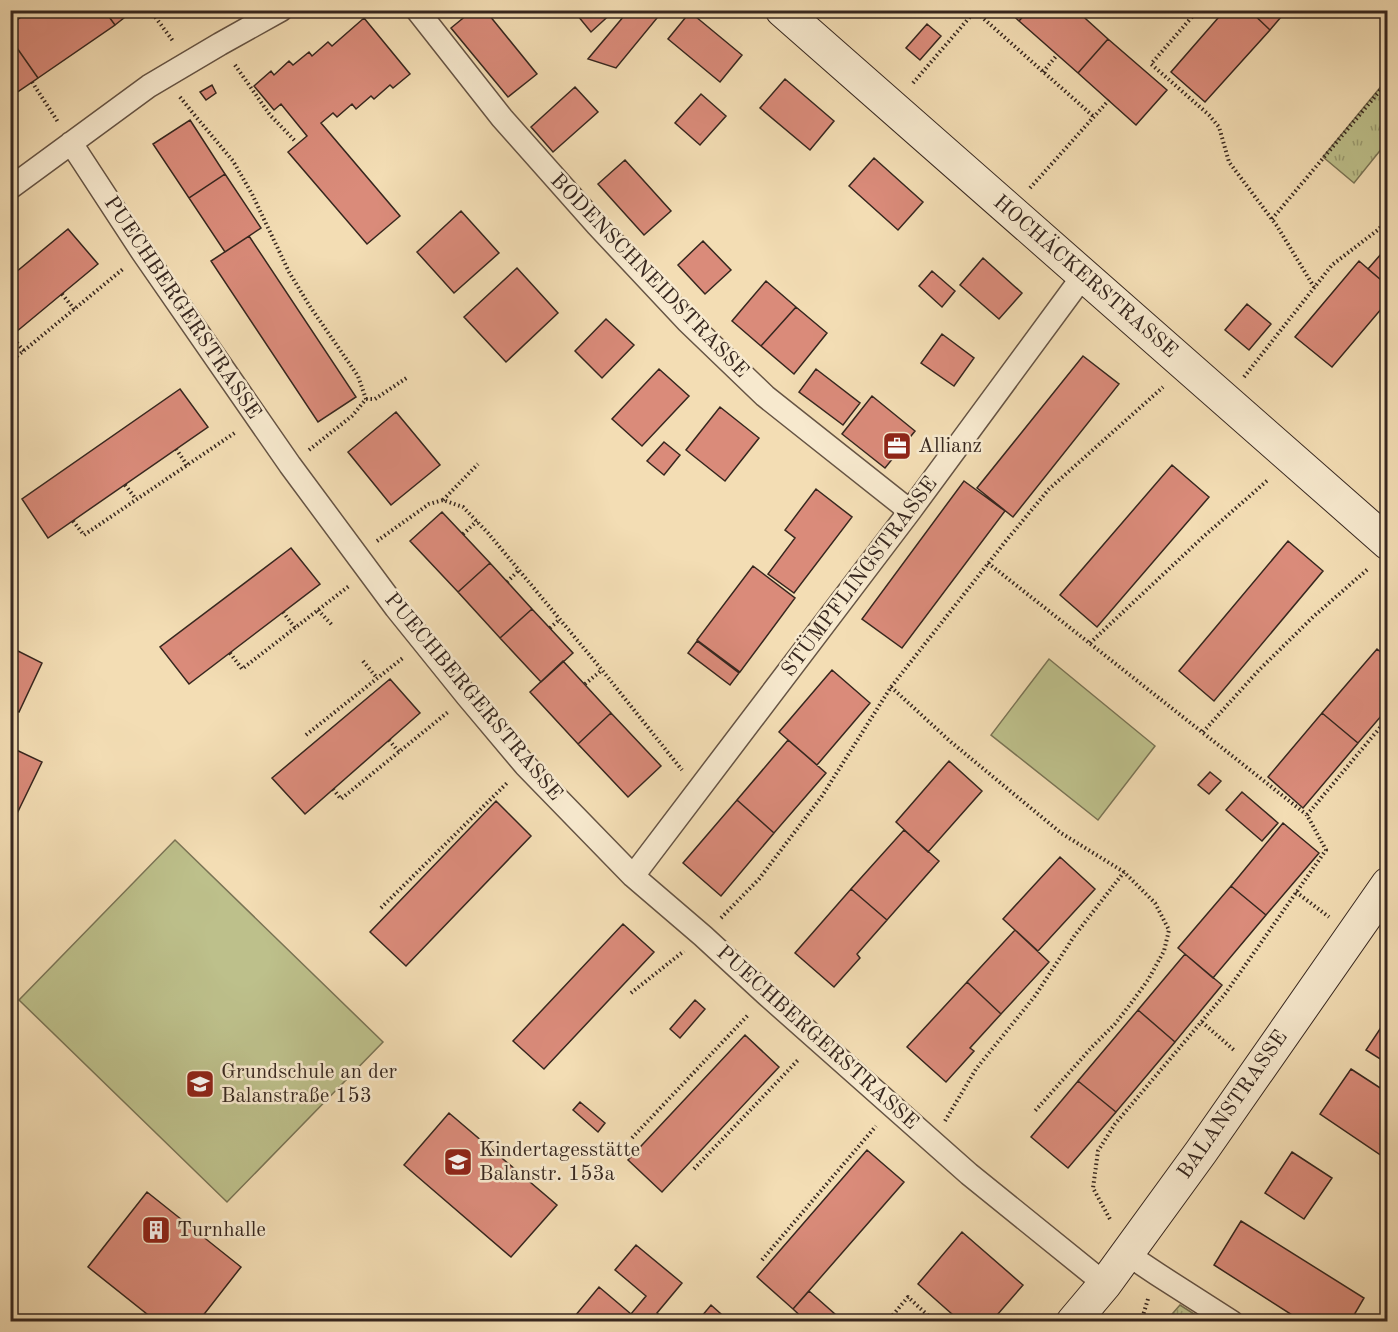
<svg xmlns="http://www.w3.org/2000/svg" width="1398" height="1332" font-family="'Old Standard TT',serif">
<defs>
<pattern id="grass-tufts" width="24" height="20" patternUnits="userSpaceOnUse" patternTransform="scale(1.5)"><rect width="24" height="20" fill="#bdc08b"/><path d="M3 7l-1-3M5 7V3M7 7l1-3M15 17l-1-3M17 17v-4M19 17l1-3" fill="none" stroke="#9a9c71"/></pattern>
</defs>
<rect width="100%" height="100%" fill="#f3ddb4"/>
<filter id="stains"><feTurbulence type="fractalNoise" baseFrequency=".00333" numOctaves="4"/><feColorMatrix values="0 0 0 0 .2 0 0 0 0 .09 0 0 0 0 .02 0 0 0 .5 -.17"/></filter>
<radialGradient id="worn" r=".72"><stop offset=".6" stop-color="#630" stop-opacity="0"/><stop offset="1" stop-color="#630" stop-opacity=".3"/></radialGradient>
<!-- grass -->
<path fill="url(#grass-tufts)" stroke="#7a7455" stroke-width="1.5" d="M1387,79V142L1354,183L1323,157Z
M1180,1305L1205,1321H1166Z"/>
<!-- pitch -->
<path fill="#bdc08b" stroke="#7a7455" stroke-width="1.5" d="M1049,659L1155,746L1098,820L991,735Z
M175,840L383,1042L227,1202L19,1000Z"/>
<!-- building -->
<path fill="#da8b7a" stroke="#37271f" stroke-width="1.5" d="M31,10H104L115,25L38,78L10,38V25Z
M104,10H134L115,25Z
M473,10H485L537,74L508,97L451,28Z
M573,10H615L591,32Z
M629,10H661L662,12L616,68L588,59Z
M1007,10H1029L1019,21Z
M1029,10H1076L1108,39L1078,73L1019,21Z
M1225,10H1249L1270,30L1205,102L1171,72Z
M1249,10H1287L1270,30Z
M690,12L742,55L720,82L668,39Z
M364,18L410,74L393,88L390,85L374,99L371,96L356,109L352,104L337,117L333,113L321,123L400,216L367,244L288,152L307,136L281,104L274,110L254,86L271,71L274,75L289,61L293,65L309,52L312,56L328,42L332,46Z
M927,24L941,36L920,60L906,48Z
M10,38L38,78L10,97Z
M1108,39L1167,90L1136,125L1078,73Z
M785,79L834,121L810,150L760,108Z
M212,85L216,93L206,100L200,92Z
M575,87L598,112L553,152L531,127Z
M701,94L726,116L700,145L675,123Z
M190,120L225,174L189,198L153,144Z
M874,158L923,202L898,230L849,186Z
M625,160L671,211L644,235L598,184Z
M225,174L261,228L225,252L189,198Z
M461,211L499,253L454,293L417,252Z
M68,229L98,264L10,337V277Z
M249,236L356,397L318,422L211,261Z
M703,241L731,270L705,294L678,265Z
M1388,246V286L1368,269Z
M983,258L1022,293L999,319L960,285Z
M1359,261L1388,286V301L1332,367L1295,337Z
M517,268L558,313L506,362L464,317Z
M932,271L955,291L942,307L919,286Z
M766,281L796,307L761,346L732,321Z
M1247,304L1271,324L1249,350L1225,330Z
M796,307L827,333L794,374L761,346Z
M606,319L634,345L602,378L575,351Z
M942,334L974,358L954,386L921,363Z
M1083,356L1119,384L1013,517L977,488Z
M659,369L689,396L642,446L612,419Z
M816,369L860,403L843,425L799,392Z
M180,389L208,427L48,538L22,499Z
M872,396L915,431L885,468L842,434Z
M720,407L759,438L725,481L686,450Z
M396,412L440,465L391,505L348,452Z
M664,442L680,455L664,475L647,461Z
M1172,465L1209,497L1097,627L1060,595Z
M964,481L1005,511L902,648L862,619Z
M816,489L852,517L794,593L768,574L795,538L785,530Z
M442,512L490,563L458,592L410,541Z
M1288,541L1323,571L1214,701L1179,671Z
M291,548L320,584L189,684L160,647Z
M490,563L532,609L500,638L458,592Z
M753,566L795,598L740,672L697,640Z
M532,609L573,653L541,682L500,638Z
M697,641L739,673L730,685L688,653Z
M10,647L42,663L19,712L10,708Z
M1377,649L1388,658V708L1358,743L1322,713Z
M563,661L611,713L578,744L530,692Z
M832,670L870,703L817,765L779,732Z
M390,679L420,713L305,814L272,778Z
M611,713L661,766L628,797L578,744Z
M1322,713L1358,743L1303,808L1268,777Z
M788,740L826,773L774,833L737,800Z
M10,747L42,762L10,828Z
M949,761L982,791L928,852L896,822Z
M1210,772L1221,781L1209,794L1198,785Z
M1242,792L1278,823L1262,841L1226,810Z
M737,800L774,833L721,896L683,863Z
M496,801L531,836L406,966L370,932Z
M1283,823L1319,853L1266,915L1231,886Z
M904,830L939,861L887,920L851,889Z
M1060,857L1095,889L1038,951L1003,919Z
M1231,886L1266,915L1213,978L1178,948Z
M851,889L887,920L857,954L860,958L834,987L795,953Z
M623,924L654,952L544,1069L513,1041Z
M1015,930L1049,962L1001,1014L967,982Z
M1185,954L1222,985L1175,1042L1138,1010Z
M967,982L1001,1014L970,1048L974,1051L946,1082L907,1047Z
M695,1000L705,1009L680,1038L670,1029Z
M1138,1010L1175,1042L1116,1112L1078,1081Z
M1388,1017V1064L1366,1050Z
M745,1035L779,1067L662,1192L628,1160Z
M1351,1069L1388,1093V1160L1320,1114Z
M1078,1081L1116,1112L1068,1168L1031,1137Z
M580,1102L605,1123L598,1132L573,1110Z
M449,1113L557,1205L511,1257L404,1165Z
M867,1150L904,1182L793,1309L757,1277Z
M1292,1152L1332,1178L1304,1219L1265,1193Z
M147,1192L241,1267L198,1322H157L88,1267Z
M1241,1221L1364,1298L1350,1322H1303L1214,1265Z
M962,1232L1023,1285L991,1322H961L918,1284Z
M636,1245L682,1283L657,1313L667,1322H570L599,1287L631,1314L646,1296L615,1270Z
M809,1291L844,1322H807L793,1309Z
M711,1305L730,1322H697Z"/>
<g fill="none" stroke-linecap="round" stroke-linejoin="round">
<!-- street casing -->
<g stroke="#665444" stroke-width="25">
<path id="street" d="M417,10L502,118L597,225L687,321L765,396L910,511
M71,143L143,253L290,465L396,608L467,696L525,765L633,876L703,936L767,995L969,1174L1105,1284
M10,188L149,86L220,44L281,10
M633,876L910,511L1083,276
M1127,1254L1157,1274L1232,1322"/>
</g>
<!-- secondary casing -->
<g stroke="#37271f" stroke-width="35">
<path id="secondary" d="M782,10L1388,543
M1073,1322L1105,1284L1201,1152L1388,884"/>
</g>
<!-- path -->
<path stroke="#37271f" stroke-width="4" stroke-dasharray="1.5 3" stroke-linecap="butt" d="M150,10L173,41
M974,10L1094,117
M1198,10L1151,64L1209,115L1219,127L1229,162L1277,226L1314,287
M235,65L270,115L296,142
M1043,72L1057,55
M32,82L58,122
M913,83L975,11
M180,97L197,118L233,161L252,194L289,272L309,305L358,376L366,399L352,416L309,450
M1030,188L1109,100
M1272,219L1388,81
M62,294L75,310
M11,336L24,351
M10,362L123,269
M1244,377L1332,265L1379,229L1388,218
M366,399H375L408,377
M176,449L187,465
M125,485L136,499
M443,500L478,464
M73,521L84,535L236,432
M463,534L477,521
M377,541L429,504L443,500L463,507L488,533L602,670L682,770
M988,563L1307,815L1326,850L1225,994L1115,1124L1098,1151L1093,1188L1111,1221
M507,582L519,570
M318,610L332,625
M283,612L295,628
M550,628L560,619
M1090,643L1203,537L1269,479
M230,653L242,669L349,586
M363,661L377,678
M585,684L602,670
M891,687L951,742L1061,833L1124,872L1155,903L1169,930L1164,951L1148,980L1132,1002L1115,1024L1092,1047L1035,1111
M1203,732L1259,670L1314,616L1369,568
M306,735L404,657
M389,740L399,752
M333,789L341,799L448,712
M1307,815L1388,718
M1296,892L1329,917
M381,908L508,782
M721,918L759,879L822,796L891,687L1005,542L1049,489L1163,387
M631,993L684,951
M1202,1022L1235,1051
M945,1121L976,1069L1035,996L1075,935L1124,872
M632,1138L749,1014
M694,1169L799,1059
M762,1260L876,1126
M887,1322L908,1297L935,1322
M939,1322L943,1316L950,1322
M1141,1322L1148,1299"/>
<!-- street -->
<use href="#street" stroke="#f7e9ce" stroke-width="22"/>
<!-- secondary -->
<use href="#secondary" stroke="#f7e9ce" stroke-width="33"/>
</g>
<!-- icons -->
<defs>
<g id="office-square" transform="scale(1.5)"><rect x="-9" y="-9" width="18" height="18" rx="4" fill="#8f2418" stroke="#f7e9ce"/><path d="M-6-3h4V-5.5h4V-3h4V5H-6ZM-1-4.5V-3h2v-1.5ZM-6 0V1H6V0Z" fill="#fff"/></g>
<g id="school-square" transform="scale(1.5)"><rect x="-9" y="-9" width="18" height="18" rx="4" fill="#8f2418" stroke="#f7e9ce"/><path d="M0-5L7-2L0 1L-7-2ZM-4 1L0 2.5L4 1V4Q0 6-4 4Z" fill="#fff"/></g>
<g id="building-square" transform="scale(1.5)"><rect x="-9" y="-9" width="18" height="18" rx="4" fill="#8f2418" stroke="#f7e9ce"/><path d="M-4-6H4V6H1V3H-1V6H-4ZM-2.5-4.3h1.7v1.8h-1.7ZM.8-4.3h1.7v1.8H.8ZM-2.5-1h1.7V.8h-1.7ZM.8-1h1.7V.8H.8Z" fill="#fff"/></g>
</defs>
<g fill-rule="evenodd">
<use href="#office-square" x="897" y="446"/>
<use href="#school-square" x="200" y="1084"/>
<use href="#school-square" x="458" y="1162"/>
<use href="#building-square" x="156" y="1230"/>
</g>
<g text-anchor="middle" dominant-baseline="central" stroke-width="5" stroke-linejoin="round" paint-order="stroke">
<!-- street labels -->
<g font-size="21" fill="#37271f" stroke="#f7e9ce">
<text transform="translate(649 276) rotate(46)">BODENSCHNEIDSTRASSE</text>
<text transform="translate(1085 277) rotate(41)">HOCHÄCKERSTRASSE</text>
<text transform="translate(182 308) rotate(56)">PUECHBERGERSTRASSE</text>
<text transform="translate(860 577) rotate(-53)">STÜMPFLINGSTRASSE</text>
<text transform="translate(473 697) rotate(50)">PUECHBERGERSTRASSE</text>
<text transform="translate(817 1038) rotate(42)">PUECHBERGERSTRASSE</text>
<text transform="translate(1233 1105) rotate(-55)">BALANSTRASSE</text>
</g>
<!-- poi labels -->
<g font-size="21" fill="#37271f" stroke="#f7e9ce" text-anchor="start">
<text x="918" y="446">Allianz</text>
<text x="221" y="1072">Grundschule an der<tspan x="221" dy="24">Balanstraße 153</tspan></text>
<text x="479" y="1150">Kindertagesstätte<tspan x="479" dy="24">Balanstr. 153a</tspan></text>
<text x="177" y="1230">Turnhalle</text>
</g>
</g>
<!-- margin -->
<rect width="1398" height="1332" fill="none" stroke="#f3ddb4" stroke-width="36"/>
<rect x="12" y="12" width="1374" height="1308" fill="none" stroke="#37271f" stroke-width="3"/>
<rect x="18" y="18" width="1362" height="1296" fill="none" stroke="#37271f" stroke-width="1.5"/>
<rect width="100%" height="100%" filter="url(#stains)"/>
<rect width="100%" height="100%" fill="url(#worn)"/>
</svg>
